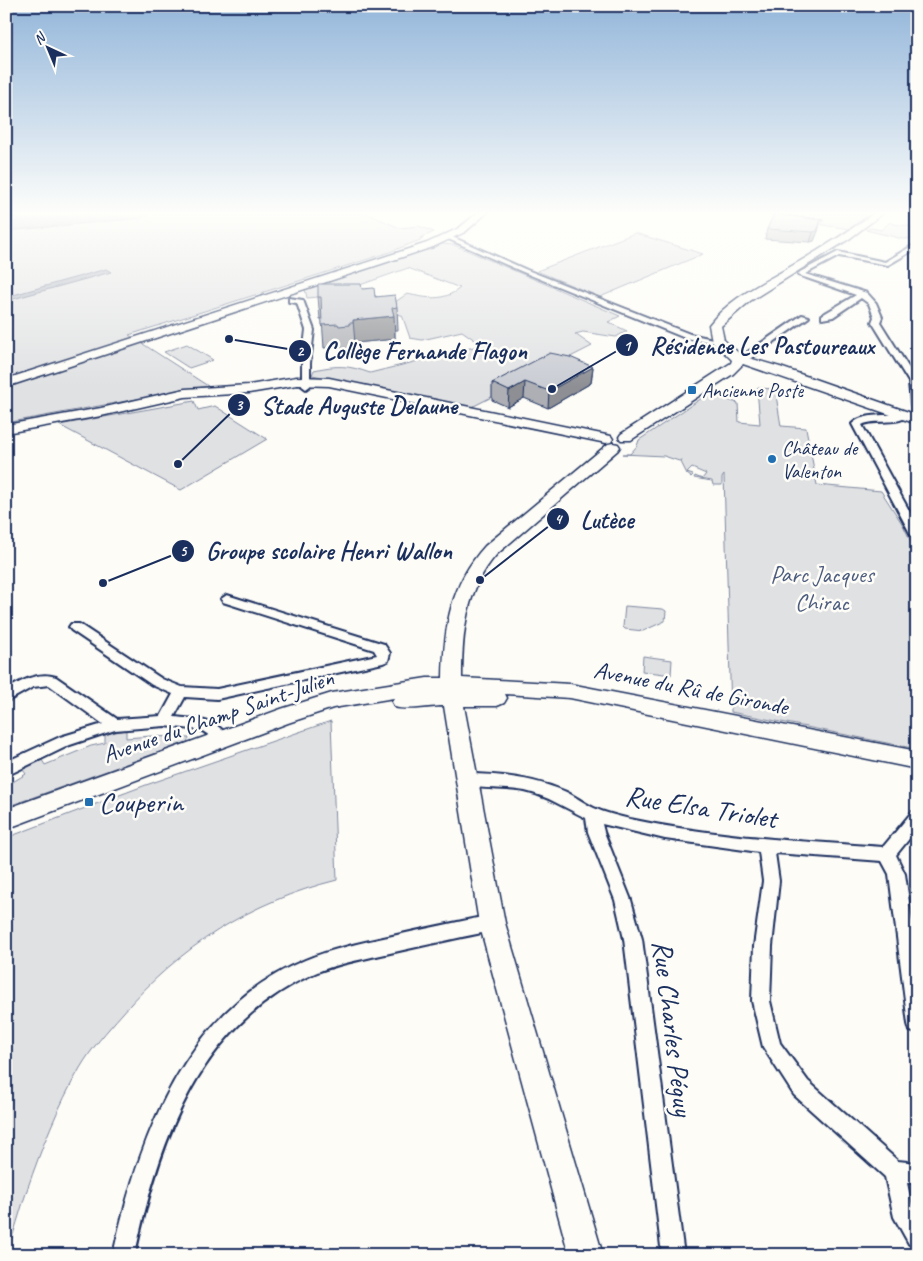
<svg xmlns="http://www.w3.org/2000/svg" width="923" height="1261" font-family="Caveat,sans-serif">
<rect width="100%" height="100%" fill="#fdfcf7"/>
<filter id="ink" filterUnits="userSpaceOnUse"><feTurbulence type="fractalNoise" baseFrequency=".02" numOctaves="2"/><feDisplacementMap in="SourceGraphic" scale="10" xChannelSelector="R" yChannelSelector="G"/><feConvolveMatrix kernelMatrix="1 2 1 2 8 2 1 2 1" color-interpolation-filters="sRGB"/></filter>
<g filter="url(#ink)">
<!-- green -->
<path fill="#e0e1e3" stroke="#7e88a0" d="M6,211H361L400,228L419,226L434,232L420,238L423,239L387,253L129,335L208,386L6,423Z
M759,211H873L850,229L822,225L823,220Z
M890,222L893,224L917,227V238L903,239L866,230L871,228L881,230Z
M635,233L703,254L600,297L537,271Z
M442,244L454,245L620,316L608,322L627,331L616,337L583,332L575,334L592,346L472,407L312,375L314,370C337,365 348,365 370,373L482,345L462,331L422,340L410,338L402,315L385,313L389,306L407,294C427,298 443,302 460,288L408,268L329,296L307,298L305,289Z
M187,344L213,360L189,368L164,352Z
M757,388L775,389L781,426L806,428L817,485L881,491L903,525L917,554V749L731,712L724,475L722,478V485H713L712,481L694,478L695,476L702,479L706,474L692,468L687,473L693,475L691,477L687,474L681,462L682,460L679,461L664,456L622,454H630L637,446L639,440L708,394L738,403L739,422L760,424Z
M194,401L198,410L215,406L267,439L181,490L59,425Z
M625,606L663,609L666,611L665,621L643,631L625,629L623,627Z
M643,656L672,660L671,675L642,671Z
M331,721L337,880C249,902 181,946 122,1014C107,1031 91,1049 80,1068C58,1106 41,1149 27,1190C20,1211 14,1234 6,1255V838L146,785Z
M126,730V738L151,736L189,738L187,742L6,807V786L26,774L21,767L40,757L45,765L91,746L105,743V734Z"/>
<!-- water -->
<path fill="#b3b8c5" stroke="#76819c" d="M11,211H77L90,215L102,214L111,211H140L148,215L141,218L6,231V225L19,220L16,218H6V212Z
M106,269L111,272L6,301V297Z"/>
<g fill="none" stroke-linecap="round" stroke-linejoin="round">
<!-- street casing -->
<g stroke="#1b2f5e" stroke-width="4">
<path id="street" d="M446,236H450L527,270L690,334L722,341L718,343L685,338L523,272L446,238Z
M917,243V248L888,265L839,256L805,274L867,293L876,303L882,317L880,322L917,381V410L911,405L909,382L872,322L874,317L869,304L861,298L833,317L822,319V315L856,295L798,275L800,272L838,252L885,262Z
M289,298L303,300L314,330L310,363V386L306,389L302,386V363L306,330L297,303L289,302Z
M802,315L809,317L751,358L738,361L734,359L745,354Z
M903,413L908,416C895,426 876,418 862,425L917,525V538L911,535L852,424C864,412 888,417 903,413Z
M227,595L384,644L390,653L388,661L383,663L217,699L185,697L174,717C193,719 218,718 228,738L226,742L221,743L201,730L165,726L115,730L70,745L6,776V762L10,760L60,737L103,724L49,685L33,687L6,702V690C21,681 38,671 56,677L117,719L161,716L173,694L152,685L71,630L69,627L71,624H79L162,679L182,687L217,689L377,655L374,650L223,602L221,599Z
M467,774C500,774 533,778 564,791C574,795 583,803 594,808C605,813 618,816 630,819C713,837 798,841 883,847L912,812L917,811V829L896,855L905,874L917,956V1033L910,1031L908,1024L889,874L882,861L775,853L779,881L772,946L770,1001L780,1043L808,1081L898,1161L917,1163V1183H907L912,1206L917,1214V1247L909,1244L894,1217L885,1177L794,1095L763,1047L752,1001L754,946L763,881L759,852L665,839L602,824L604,832L631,900L642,939L684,1255H662L624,939L615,900L588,832L586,818C565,808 548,796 525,791C506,787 477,790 462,784L460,780L462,776Z
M492,915L498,917L501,923L498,929L492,931C455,938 418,947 381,955C359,960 336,964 315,973C199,1024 159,1140 135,1255H113C139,1138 184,1010 305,960C332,949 360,943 388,937C423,929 457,922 492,915Z"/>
</g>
<!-- secondary casing -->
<g stroke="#1b2f5e" stroke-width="3">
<path id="secondary" d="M480,211H489L465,232L433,247L6,387V379L427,243L459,228Z
M877,211H886L849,239L750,301L721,326L724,340L742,356L780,367L917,415V424L743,364L733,374L631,440H621L619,437L621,434L731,363L732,360L712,341L709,325C728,299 763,283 790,267C820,250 849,231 877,211Z
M297,377L329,378L606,435L611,436L613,439L611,442L606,443L329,386L297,385L249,393L185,397L101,416L6,433V425L101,408L185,389L249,385Z
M613,443L618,444L620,447L618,450L497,554C466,589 462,633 462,678L570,684L917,751V769L570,698L505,694L507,698L504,703L497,706H464L505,923L603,1255H569L479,923L444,706C430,706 406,711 395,707L392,702L394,698L333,708L288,723L6,829V809L281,709L332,693L427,678H443C444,627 450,585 485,546L608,444Z"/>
</g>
<!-- street -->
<use href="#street" fill="#fdfcf7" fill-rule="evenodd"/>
<!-- secondary -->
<use href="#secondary" fill="#fdfcf7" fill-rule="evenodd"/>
<!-- rail -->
<path stroke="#1b2f5e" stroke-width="2" stroke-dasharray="4.5 2" stroke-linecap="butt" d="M743,211L787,216
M781,214L823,220"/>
</g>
<!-- wall -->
<path fill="#adafb5" stroke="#1b2f5e" d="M821,220L818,231L814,241L810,242L765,239L767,229Z
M362,289L397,307L398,330H395V339L355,343V346L351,347V349H341V347L324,348L322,319H320L318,297Z
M593,367L591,383L548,408L524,398L508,407L492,400V383Z"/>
<!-- shaded-wall -->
<path fill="#8d8f94" stroke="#1b2f5e" d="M821,220L818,231L814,241L810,242L813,232Z
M394,316L395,339L355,343L353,320Z
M593,367L591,383L548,408L549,391Z
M525,382L524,398L508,407L509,391Z"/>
<!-- building -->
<path fill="#c9ccd3" stroke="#1b2f5e" d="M774,214L821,220L817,231L813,232L767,229Z
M318,284H361L362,289L374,288L375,297L395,295L397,307L392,308L394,316L353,320V323H349V325L339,326L338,324L322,325L321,297H318Z
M550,353L570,357L593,367L549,391L525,382L509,391L492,383Z"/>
</g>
<!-- sky -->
<linearGradient id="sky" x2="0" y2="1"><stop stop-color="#93b6da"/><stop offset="0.55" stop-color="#fefefb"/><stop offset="1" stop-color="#fefefb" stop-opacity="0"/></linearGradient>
<rect width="923" height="387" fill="url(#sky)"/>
<!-- markers -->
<g fill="#1f6fb2" stroke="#fdfcf7" stroke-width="2">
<rect x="687" y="385" width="10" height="10" rx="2.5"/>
<circle cx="772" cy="459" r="5"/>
<rect x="84" y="797" width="10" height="10" rx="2.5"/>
</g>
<g text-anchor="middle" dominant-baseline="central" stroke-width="5" stroke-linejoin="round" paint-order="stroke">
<!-- far-poi labels -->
<g font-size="20" fill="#1b2f5e" stroke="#fdfcf7" text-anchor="start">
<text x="702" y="390">Ancienne Poste</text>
<text x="782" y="448">Château de<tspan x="782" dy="23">Valenton</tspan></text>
</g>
<!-- park labels -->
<g font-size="24" fill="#4c5c7f" stroke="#fdfcf7">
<text x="822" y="574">Parc Jacques<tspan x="822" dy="28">Chirac</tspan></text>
</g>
<!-- street labels -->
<g font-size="24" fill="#1b2f5e" stroke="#fdfcf7">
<text transform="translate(691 688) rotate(11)">Avenue du Rû de Gironde</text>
<text transform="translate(218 716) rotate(-19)">Avenue du Champ Saint-Julien</text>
</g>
<!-- near-poi labels -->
<g font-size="29" fill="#1b2f5e" stroke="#fdfcf7" text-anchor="start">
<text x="99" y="802">Couperin</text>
</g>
<!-- near-street labels -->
<g font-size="29" fill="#1b2f5e" stroke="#fdfcf7">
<text transform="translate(701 807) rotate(9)">Rue Elsa Triolet</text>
<text transform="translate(673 1028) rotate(83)">Rue Charles Péguy</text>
</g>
</g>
<!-- callouts -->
<path fill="none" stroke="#1b2f5e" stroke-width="2" d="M552 389L627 345M229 339L300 351M178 464L239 405M480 580L558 519M103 583L183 551"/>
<g fill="#1b2f5e" stroke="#fdfcf7" stroke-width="2">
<circle cx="552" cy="389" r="5"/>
<circle cx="229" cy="339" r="5"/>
<circle cx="178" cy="464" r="5"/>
<circle cx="480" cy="580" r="5"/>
<circle cx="103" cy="583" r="5"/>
<circle cx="627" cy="345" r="12"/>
<circle cx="300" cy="351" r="12"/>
<circle cx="239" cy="405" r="12"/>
<circle cx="558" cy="519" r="12"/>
<circle cx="183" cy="551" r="12"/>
</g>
<g font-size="15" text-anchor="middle" font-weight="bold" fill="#fff">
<text x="627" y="351">1</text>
<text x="300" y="356">2</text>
<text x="239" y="410">3</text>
<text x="558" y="524">4</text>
<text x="183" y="556">5</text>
</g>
<g font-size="25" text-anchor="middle" font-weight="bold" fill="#1b2f5e" stroke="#fdfcf7" stroke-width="5" stroke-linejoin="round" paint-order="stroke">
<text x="762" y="354">Résidence Les Pastoureaux</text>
<text x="425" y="359">Collège Fernande Flagon</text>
<text x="359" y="414">Stade Auguste Delaune</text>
<text x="607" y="528">Lutèce</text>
<text x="329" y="559">Groupe scolaire Henri Wallon</text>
</g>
<!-- margin -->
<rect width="923" height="1261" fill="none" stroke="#fdfcf7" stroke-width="25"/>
<rect x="12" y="12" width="898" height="1236" fill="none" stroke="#1b2f5e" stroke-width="2" filter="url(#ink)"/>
<!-- north arrow -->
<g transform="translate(48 48) rotate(316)" stroke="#fdfcf7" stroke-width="4" paint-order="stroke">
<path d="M0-4L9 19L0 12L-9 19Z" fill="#1b2f5e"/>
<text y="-8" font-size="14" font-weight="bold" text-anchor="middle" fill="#1b2f5e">N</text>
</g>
</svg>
